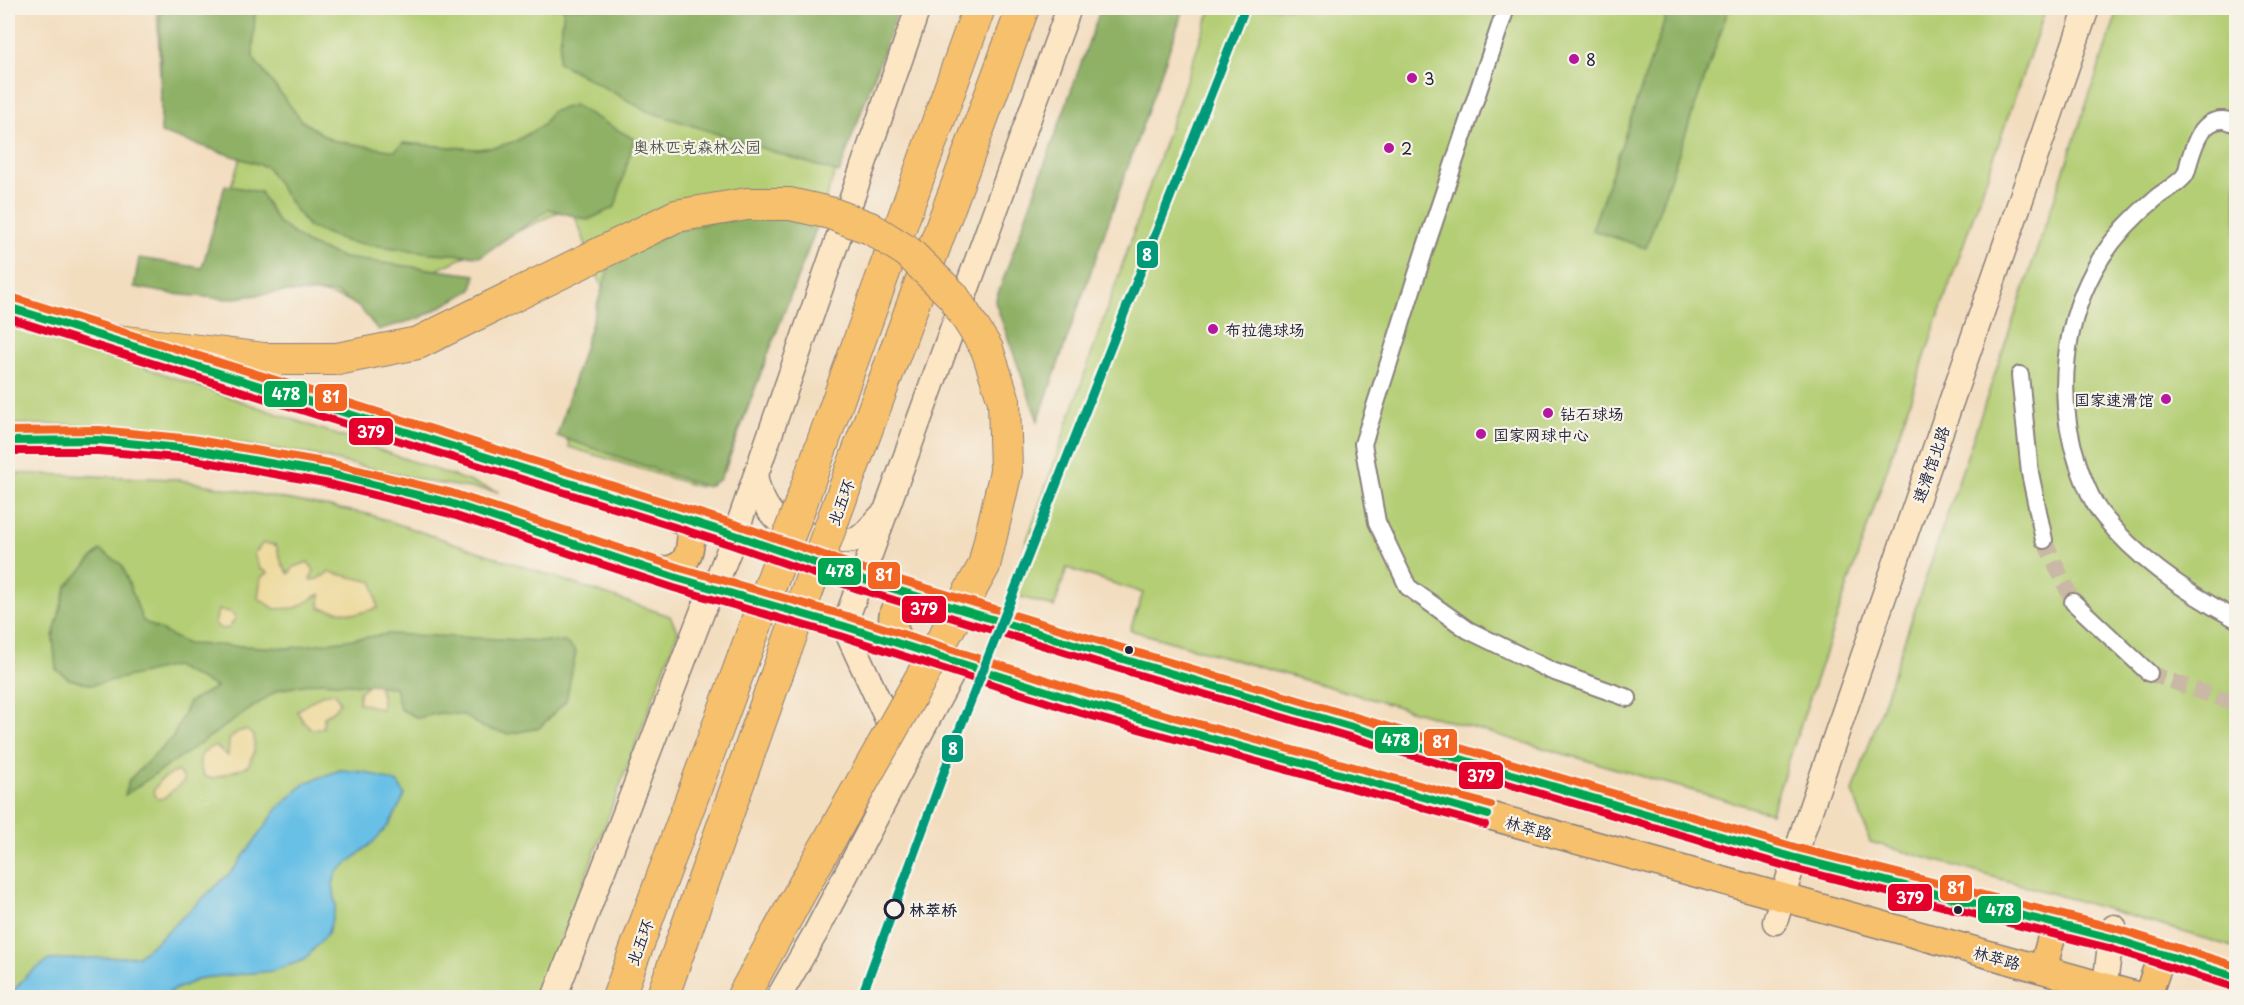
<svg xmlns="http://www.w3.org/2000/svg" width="2244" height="1005" font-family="'Playpen Sans','LXGW WenKai TC',sans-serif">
<rect width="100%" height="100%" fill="#f7f3e8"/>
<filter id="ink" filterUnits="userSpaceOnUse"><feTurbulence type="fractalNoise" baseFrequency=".0167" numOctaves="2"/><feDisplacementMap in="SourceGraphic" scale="12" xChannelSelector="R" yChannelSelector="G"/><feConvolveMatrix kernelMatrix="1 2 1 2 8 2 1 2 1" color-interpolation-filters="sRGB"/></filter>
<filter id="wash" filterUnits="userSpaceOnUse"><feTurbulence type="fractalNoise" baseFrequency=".008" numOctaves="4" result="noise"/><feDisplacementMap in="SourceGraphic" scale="24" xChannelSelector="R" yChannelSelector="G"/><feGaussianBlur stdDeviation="1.35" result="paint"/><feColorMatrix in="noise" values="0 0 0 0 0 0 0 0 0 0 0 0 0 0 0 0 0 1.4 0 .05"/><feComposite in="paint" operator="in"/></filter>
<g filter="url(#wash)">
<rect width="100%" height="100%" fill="#f3ddbf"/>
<!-- green -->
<path fill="#b4ce74" stroke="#6b7858" stroke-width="1.5" d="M157,8H896L725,470L699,487L569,447L564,413L604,292L571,206L363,305L206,260L243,150L162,119Z
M1211,8H2046L1944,300L1771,813L1130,630L1143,593L1067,568L1054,607L1009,593Z
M2119,8H2236V948L2110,910L1870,842L1853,792Z
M8,320L16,322L499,492L429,482L309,454L104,425L8,424Z
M8,473L174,479L368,514L670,616L678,632L540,997L8,998Z"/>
<!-- forest -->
<path fill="#8fb166" stroke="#586a50" stroke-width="1.5" d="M160,8H255L253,58L302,121L331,140L395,151L403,143L477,149L496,147L516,141L543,125L551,112L574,105L634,139L615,207L588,220L549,209L481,256L432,253L348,242L309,227L291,204L267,167L161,133Z
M564,8H899L839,173L647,111L558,62Z
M1101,8H1184L1038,421L995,302Z
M1669,8H1729L1646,248L1592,230Z
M225,185L260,192L278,222L306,243L344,258L475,275L472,290L420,318L378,330L360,308L337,293L280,292L227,299L173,294L134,287L139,258L202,268Z
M747,214L818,224L720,479L707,487L557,436L611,260L674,231Z
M100,550L122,565L143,621L187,644L290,648L389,634L565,642L576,651L566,701L539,728L508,734L484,728L464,715L440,713L418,718L400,709L395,687L319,682L278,690L125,795L129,780L173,737L189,702L216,687L174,666L92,685L69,679L56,669L53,637L66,587Z"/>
<!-- sand -->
<path fill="#eeda9e" stroke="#887e6c" stroke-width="1.5" d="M263,543L276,545L282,564L289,574L294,567L308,562L314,570L310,580L318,579L329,572L373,582L378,608L356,614L320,608V594L296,608L275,609L258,598L261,577L268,573L259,568L254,554Z
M218,610L230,612L236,617L229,628L221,629L215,624Z
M369,684L378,685L382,696V709L359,703V692Z
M334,692L340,702L335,709L324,717L323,728L313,730L303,721L297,711L321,695Z
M246,730L254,736V753L248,766L214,778L205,777C196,763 198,750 216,746L228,756L229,740L237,732Z
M177,771L184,778V781L164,798L157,799L153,792L160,780Z"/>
<!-- water -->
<path fill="#69c0e6" stroke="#467190" stroke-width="1.5" d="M340,770L365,772L398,783L405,795L389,825L373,842L337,872L333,883L336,906L328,933L304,960L272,971L202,978L169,992L160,997H8L27,975L49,960L138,956L158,940L234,869L278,808L305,783Z"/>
</g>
<g filter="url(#ink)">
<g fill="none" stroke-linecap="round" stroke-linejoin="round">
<!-- street-tunnel -->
<path stroke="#c9b8a5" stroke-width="16" stroke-dasharray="16 8" stroke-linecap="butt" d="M2044,540L2073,602
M2149,673L2236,704"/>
<!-- street casing -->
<g stroke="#8a807d" stroke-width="20">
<path id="street" d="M1506,8L1425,249L1363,444L1377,522L1408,587L1468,630L1552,671L1628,698
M2236,124C2233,123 2227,120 2224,120C2201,119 2194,145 2189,162C2188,166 2187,172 2185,175C2179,184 2164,191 2156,198C2135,215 2116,235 2101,258C2063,320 2055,396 2078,464C2084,482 2092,503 2104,517C2139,561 2187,593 2236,619
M2020,375L2030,473L2044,540
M2073,602L2149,673"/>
</g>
<!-- secondary casing -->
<g stroke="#8a807d" stroke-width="27">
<path id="secondary" d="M755,477C759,493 765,510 779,521C795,534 840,547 859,538C867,533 875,522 882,515
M906,760L958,663
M1775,922L1804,828L2087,8
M554,998L703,610L714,588L735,535L918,8
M778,998L816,932L906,760L844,626L1069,8
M2101,998C2109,975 2107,950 2114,927"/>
</g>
<!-- primary casing -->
<g stroke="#8a807d" stroke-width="30">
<path id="primary" d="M8,307L735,535L861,579L1126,660L1795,858L2111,938L2236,977
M8,441L98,440L190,449L327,473L450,503L677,578L844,626L1084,703L2145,998
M655,571C684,570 691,560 691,531L685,523L674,517
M901,645C888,618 887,602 921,597
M2043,969L2055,924
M2147,998L2162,954"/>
</g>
<!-- highway casing -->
<g stroke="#8a807d" stroke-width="34">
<path id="highway" d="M117,341L264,359H337
M801,503L979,8
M834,517L1023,8
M618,998L743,659
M662,998L778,671
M742,998L808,878"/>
</g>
<!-- street -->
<use href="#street" stroke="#fff" stroke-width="16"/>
<!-- secondary -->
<use href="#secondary" stroke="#fce6c4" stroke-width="24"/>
<!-- primary -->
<use href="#primary" stroke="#f7c06c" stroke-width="27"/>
<!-- highway -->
<use href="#highway" stroke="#f7c06c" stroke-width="32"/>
<!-- highway-bridge casing -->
<g stroke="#8a807d" stroke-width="34" stroke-linecap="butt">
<path id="highway-bridge" d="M337,359L418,343L676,216L747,204H790L830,213L870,228L908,252L953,296L987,349L1004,401L1006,471L984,566L808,878
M743,659L801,503
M778,671L834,517"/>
</g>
<!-- highway-bridge -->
<use href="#highway-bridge" stroke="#f7c06c" stroke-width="32"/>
<!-- bus-1 casing -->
<g stroke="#f7f3e8" stroke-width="12">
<path id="bus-1" d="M8,307L735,535L861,579L1126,660L1795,858L2111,938L2236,977
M8,441L98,440L190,449L327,473L450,503L677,578L844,626L1084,703L1488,815"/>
</g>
<!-- bus-2 casing -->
<g stroke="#f7f3e8" stroke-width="12">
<path id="bus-2" d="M8,318L732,545L858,589L1123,670L1792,868L2108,948L2233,987
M8,451H98L189,459L325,483L447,513L674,588L841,636L1081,713L1485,825"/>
</g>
<!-- bus-3 casing -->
<g stroke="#f7f3e8" stroke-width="12">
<path id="bus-3" d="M11,297L738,525L864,569L1129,650L1798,848L2114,928L2236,966
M8,431L99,430L192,439L329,463L452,493L680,568L847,616L1087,693L1491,805"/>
</g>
<!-- bus-1 -->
<use href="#bus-1" stroke="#00a651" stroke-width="8"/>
<!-- bus-2 -->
<use href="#bus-2" stroke="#e4002b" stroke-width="8"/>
<!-- bus-3 -->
<use href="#bus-3" stroke="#f26522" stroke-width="8"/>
<!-- metro-1 casing -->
<g stroke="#f7f3e8" stroke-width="14">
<path id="metro-1" d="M861,998L962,723L1245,8"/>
</g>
<!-- metro-1 -->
<use href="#metro-1" stroke="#00997a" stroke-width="9"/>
</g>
</g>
<!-- markers -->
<g fill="#b5179e" stroke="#f7f3e8" stroke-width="2">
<circle cx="1574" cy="59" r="6"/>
<circle cx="1412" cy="78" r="6"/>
<circle cx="1389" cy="148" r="6"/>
<circle cx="1213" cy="329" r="6"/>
<circle cx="2166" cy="399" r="6"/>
<circle cx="1548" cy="413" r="6"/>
<circle cx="1481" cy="434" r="6"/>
</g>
<g fill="#22223b" stroke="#f7f3e8" stroke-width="2">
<circle cx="1129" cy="650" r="5"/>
<circle cx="1958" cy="910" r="5"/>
</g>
<circle fill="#f7f3e8" stroke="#22223b" stroke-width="3" cx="894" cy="909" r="9"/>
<g text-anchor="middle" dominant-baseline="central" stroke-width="4.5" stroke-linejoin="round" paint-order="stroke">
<!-- poi labels -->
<g font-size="16" fill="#22223b" stroke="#f7f3e8" text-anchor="start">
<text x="1586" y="59">8</text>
<text x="1424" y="78">3</text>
<text x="1401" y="148">2</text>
<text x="1225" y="329">布拉德球场</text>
<text x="2154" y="399" text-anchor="end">国家速滑馆</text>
<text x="1560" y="413">钻石球场</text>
<text x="1493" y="434">国家网球中心</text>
</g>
<!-- park labels -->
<g font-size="16" fill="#4e564c" stroke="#f7f3e8">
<text x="697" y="146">奥林匹克森林公园</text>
</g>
<!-- street labels -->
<g font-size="16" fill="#22223b" stroke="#f7f3e8">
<text transform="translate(1930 464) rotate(-71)">速滑馆北路</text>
<text transform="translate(840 502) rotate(-70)">北五环</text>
<text transform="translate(1529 827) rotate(16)">林萃路</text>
<text transform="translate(639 942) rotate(-70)">北五环</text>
<text transform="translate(1997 957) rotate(15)">林萃路</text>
</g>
<!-- stop labels -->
<g font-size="16" font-weight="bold" fill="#22223b" stroke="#f7f3e8" text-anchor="start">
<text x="909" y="909">林萃桥</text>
</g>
</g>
<g stroke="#f7f3e8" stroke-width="2">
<rect x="1136" y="240" width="23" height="29" rx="6" fill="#00997a"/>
<rect x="263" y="380" width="45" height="28" rx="6" fill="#00a651"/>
<rect x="314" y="383" width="34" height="29" rx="6" fill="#f26522"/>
<rect x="348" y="417" width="46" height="29" rx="6" fill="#e4002b"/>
<rect x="817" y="557" width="45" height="29" rx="6" fill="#00a651"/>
<rect x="867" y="561" width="34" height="29" rx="6" fill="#f26522"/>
<rect x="901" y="595" width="46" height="29" rx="6" fill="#e4002b"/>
<rect x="1374" y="726" width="45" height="28" rx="6" fill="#00a651"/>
<rect x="1423" y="728" width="35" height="29" rx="6" fill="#f26522"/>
<rect x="941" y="734" width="23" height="29" rx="6" fill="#00997a"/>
<rect x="1458" y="761" width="46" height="29" rx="6" fill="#e4002b"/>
<rect x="1939" y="874" width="34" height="28" rx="6" fill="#f26522"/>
<rect x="1887" y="883" width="46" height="29" rx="6" fill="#e4002b"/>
<rect x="1977" y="895" width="45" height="29" rx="6" fill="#00a651"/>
</g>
<g font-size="16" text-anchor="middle" font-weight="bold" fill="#fff">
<text x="1147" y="261">8</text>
<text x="286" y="400">478</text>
<text x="331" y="403">81</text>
<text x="371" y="438">379</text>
<text x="840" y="577">478</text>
<text x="884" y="581">81</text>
<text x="924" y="615">379</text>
<text x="1396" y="746">478</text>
<text x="1441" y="748">81</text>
<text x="953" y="755">8</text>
<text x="1481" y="782">379</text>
<text x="1956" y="894">81</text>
<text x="1910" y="904">379</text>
<text x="2000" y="916">478</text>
</g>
<!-- margin -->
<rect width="2244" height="1005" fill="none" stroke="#f7f3e8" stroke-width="30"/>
</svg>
